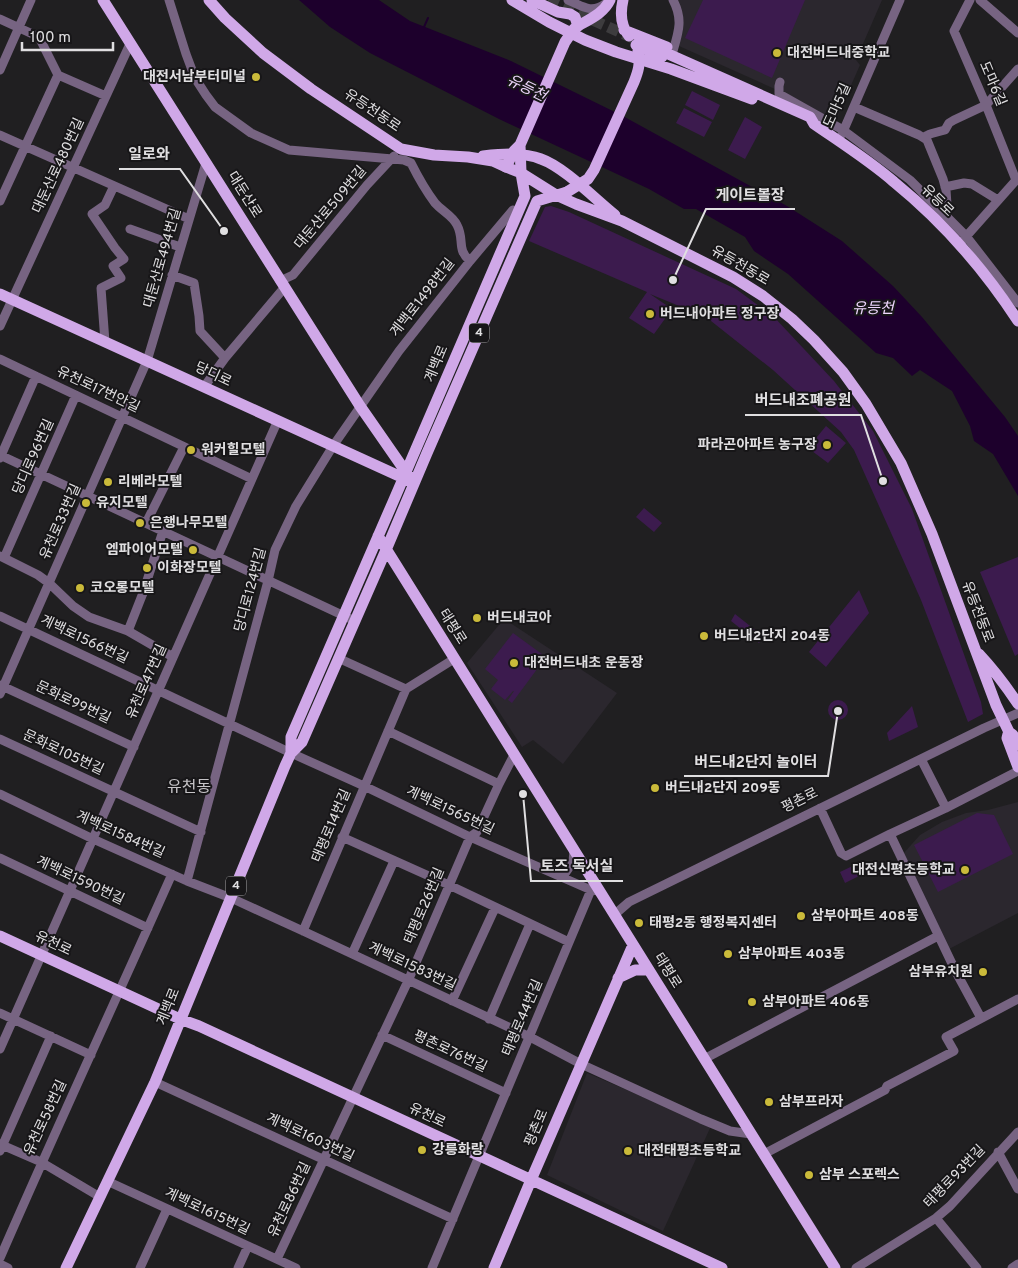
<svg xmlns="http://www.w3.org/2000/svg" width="1018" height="1268" font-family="Overpass,'Noto Sans KR',sans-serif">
<rect width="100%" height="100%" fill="#201f21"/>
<!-- built -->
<path fill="#2b272e" d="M678,0H882L856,60L860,65L838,115L828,117L795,98L679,46L684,24Z
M504,619L617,693L563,764L533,740L522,747L467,663Z
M1018,802V913L949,949L903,854L920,835L942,822L966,813L988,810Z
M587,1073L711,1126L663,1231L547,1175Z"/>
<!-- green -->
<path fill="#3c1b4e" d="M703,0H805L772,78L685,38Z
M692,91L720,105L713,120L685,105Z
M684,108L712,122L704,137L676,123Z
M745,117L762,127L745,159L728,150Z
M551,206L569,212L736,289L774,317L834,381L873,431L912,509L981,702L983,714L968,722L921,600L854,450L841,432L773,370L706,317L650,294L672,309L654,334L629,318L647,292L529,241L545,207Z
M826,426L846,443L828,463L808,448Z
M644,508L662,523L654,532L636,517Z
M1018,557V654L1015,656L980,572Z
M859,590L869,613L826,667L809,652Z
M735,614L764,637L759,643L731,621Z
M513,633L546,657L512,703L508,700L514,691H513L505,700L491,689L498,680L485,669Z
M828 710a10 10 0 1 1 20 0a10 10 0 1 1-20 0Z
M912,706L918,727L889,741L887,733Z
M977,813L994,815L1013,854L938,892L914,845Z
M863,861L869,871L845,883L840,872Z"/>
<!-- water -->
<path fill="#1d002c" d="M299,0H379L410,21L511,61L621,115L787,206L842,241L893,286L922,317L1005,417L1018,436V496L993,454L974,441L970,426L952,391L920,370L912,376L893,358L876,353L788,274L754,251L745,237L696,209H684L649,189L499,119L370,53L330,27Z"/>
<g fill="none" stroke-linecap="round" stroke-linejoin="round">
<!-- stream -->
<path stroke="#1d002c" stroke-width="2" d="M424,27L428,18"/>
<!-- major-tunnel -->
<path stroke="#3d3c3e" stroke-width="11" stroke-dasharray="11 5.5" stroke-linecap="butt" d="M548,0L633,38"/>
<!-- minor -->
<path stroke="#776482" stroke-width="9" d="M169,0L186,54L195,78L206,95L215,107L251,133L289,150L404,160L411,163C418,177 426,191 435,203C442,211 453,216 457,225C465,240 456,249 470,261
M568,0C582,6 591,14 605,4
M673,0C683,19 679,31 673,51
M970,0L954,31L986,105L1016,180
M980,0L1018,33
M0,19L39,37L58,75L106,96
M0,70L31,0
M780,82L779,86V94L843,130L910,180L966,236L1018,303
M854,107L919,135L927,140L943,179L946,190L947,205L941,211
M842,134L900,0
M0,135L189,219
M924,137L930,134L941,131L945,130L949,123L954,120L986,105L1018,69
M945,187L964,183L972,184L998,200
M0,201L58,75
M130,229L180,247
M963,240L1018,178
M172,275L194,283L199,316L200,331L225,358
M280,281L293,275L367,185L394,156
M0,326L130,44
M105,342L101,288L121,278L113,266L124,259L115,248L92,214L105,205L114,186
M0,359L252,479
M204,387L225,358L284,288
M0,455L355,621
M0,458L36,376
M146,523L184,447
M0,556L38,575L49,583L73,606L89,617L128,631L173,657
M4,558L76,395
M0,616L291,753L364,786L470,837L591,890L599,891
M128,631L143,593L163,531
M338,658L406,689
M0,685L134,747
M0,694L147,361L206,163
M388,731L499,784
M0,739L201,832
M921,759L946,808
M0,794L93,839L187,881L231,898L303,931L530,1037L581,1064L701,1119L730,1131L751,1134
M820,808L841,853L846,856L890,834L956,972L981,1018
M890,834L946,808L1018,771
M342,837L449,885L569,942
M0,858L148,928
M557,874L564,875L573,862L574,850
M187,881L268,581L275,550L296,506L333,446L399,351L470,261L513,210
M614,915L629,902L984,728L1018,713
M303,931L406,689L454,659
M352,954L394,861
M452,1001L495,908
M0,1013L91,1055
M489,1019L530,924
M382,1035L506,1093
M0,1049L278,420
M704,1059L938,936
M155,1082L453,1219
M0,1144L41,1162L100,1197
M0,1151L51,1036
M998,1152L1018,1189
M764,1154L885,1090L887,1086L954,1051L946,1037L1018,999
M107,1181L296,1268
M936,1218L977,1268
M0,1258C56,1129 115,1002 172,874
M277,1259L408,981L470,837L477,832L499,784L514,755
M0,1264L8,1268
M140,1268L167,1209
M238,1268L248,1246
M432,1268L591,890
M856,1268L936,1218L950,1206L1018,1132
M1012,1268L1018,1264"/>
<!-- major -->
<path stroke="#d0a8e8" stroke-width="11" d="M103,0L360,406L410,478
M209,0L225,18L263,53L311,89L401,149L434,155L468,157L493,161L506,167L521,173L556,195L576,204L622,221L733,277L763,296L792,319L814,340L843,372L866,404L901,463L932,534L996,705L1009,732L1013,735L1018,745
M512,0L549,22L585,40L616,52L671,69L752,99
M532,0L558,12L570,14L575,17L578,26C590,19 604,13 610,0
M623,0C620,13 620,25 629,36
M624,30L667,47
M636,45L662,57
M657,49L810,117L814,124C840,142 870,161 894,182C942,221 984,269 1018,321
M483,156C502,154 523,152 541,159C564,167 595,199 615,215
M0,294L410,481
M378,536L835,1268
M979,654C994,670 1006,686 1018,704
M1008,734L1007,738L1018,767
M291,753V737C369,557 448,376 525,196L521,173
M0,936L180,1019L199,1026L722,1268
M618,978L635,970H649
M66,1268L155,1082L285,766L291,753L302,742L386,550L427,453L537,201L567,192
M494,1268L531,1180L633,945"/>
<!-- major-bridge -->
<path stroke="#d0a8e8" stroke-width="11" d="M506,167L514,151L520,145
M521,173L520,145L565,42L574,29L578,26
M567,192L588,179L594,170L634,82C638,72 641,63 638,51"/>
</g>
<!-- markers -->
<g fill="#caba3a" stroke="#171618" stroke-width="2">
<circle cx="777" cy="53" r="5"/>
<circle cx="256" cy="77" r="5"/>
<circle cx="650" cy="314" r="5"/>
<circle cx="827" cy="445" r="5"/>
<circle cx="191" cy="450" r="5"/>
<circle cx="108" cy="482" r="5"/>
<circle cx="86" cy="503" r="5"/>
<circle cx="140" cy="523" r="5"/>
<circle cx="193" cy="550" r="5"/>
<circle cx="147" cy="568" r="5"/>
<circle cx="80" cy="588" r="5"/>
<circle cx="477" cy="618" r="5"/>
<circle cx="704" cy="636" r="5"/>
<circle cx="514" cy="663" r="5"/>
<circle cx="655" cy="788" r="5"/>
<circle cx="965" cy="870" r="5"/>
<circle cx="801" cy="916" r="5"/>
<circle cx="639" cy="923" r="5"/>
<circle cx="728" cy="954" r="5"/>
<circle cx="983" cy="972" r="5"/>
<circle cx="752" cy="1002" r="5"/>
<circle cx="769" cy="1102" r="5"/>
<circle cx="422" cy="1150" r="5"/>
<circle cx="628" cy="1151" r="5"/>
<circle cx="809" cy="1175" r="5"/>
</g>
<g text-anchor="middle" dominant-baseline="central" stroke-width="4" stroke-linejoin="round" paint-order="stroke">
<!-- shield labels -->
<g fill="#171618" stroke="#a4a3a5" stroke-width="1">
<rect x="469" y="323.5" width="20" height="19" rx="4"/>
<rect x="226" y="876.5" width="20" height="19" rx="4"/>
</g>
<g font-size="12" font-weight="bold" fill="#e0dfe1">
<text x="479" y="333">4</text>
<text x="236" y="886">4</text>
</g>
<!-- poi labels -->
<g font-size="14" font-weight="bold" fill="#e0dfe1" stroke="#171618" text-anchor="start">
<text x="787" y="53">대전버드내중학교</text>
<text x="246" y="77" text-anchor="end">대전서남부터미널</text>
<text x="660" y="314">버드내아파트 정구장</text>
<text x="817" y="445" text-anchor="end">파라곤아파트 농구장</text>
<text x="201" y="450">워커힐모텔</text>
<text x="118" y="482">리베라모텔</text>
<text x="96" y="503">유지모텔</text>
<text x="150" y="523">은행나무모텔</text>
<text x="183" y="550" text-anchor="end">엠파이어모텔</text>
<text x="157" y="568">이화장모텔</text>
<text x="90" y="588">코오롱모텔</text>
<text x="487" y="618">버드내코아</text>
<text x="714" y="636">버드내2단지 204동</text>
<text x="524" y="663">대전버드내초 운동장</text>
<text x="665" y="788">버드내2단지 209동</text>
<text x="955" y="870" text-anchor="end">대전신평초등학교</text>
<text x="811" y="916">삼부아파트 408동</text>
<text x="649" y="923">태평2동 행정복지센터</text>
<text x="738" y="954">삼부아파트 403동</text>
<text x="973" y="972" text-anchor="end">삼부유치원</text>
<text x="762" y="1002">삼부아파트 406동</text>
<text x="779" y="1102">삼부프라자</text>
<text x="432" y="1150">강릉화랑</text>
<text x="638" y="1151">대전태평초등학교</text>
<text x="819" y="1175">삼부 스포렉스</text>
</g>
<!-- street labels -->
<g font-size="14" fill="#e0dfe1" stroke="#171618">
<text transform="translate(992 84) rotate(67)">도마6길</text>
<text transform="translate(838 106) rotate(-66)">도마5길</text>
<text transform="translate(372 111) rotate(34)">유등천동로</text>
<text transform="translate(59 166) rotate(-65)">대둔산로480번길</text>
<text transform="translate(244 195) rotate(58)">대둔산로</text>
<text transform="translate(937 201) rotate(44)">유등로</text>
<text transform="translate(331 208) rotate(-50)">대둔산로509번길</text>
<text transform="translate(163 258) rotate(-74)">대둔산로494번길</text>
<text transform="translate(740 266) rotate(30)">유등천동로</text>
<text transform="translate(423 298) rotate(-52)">계백로1498번길</text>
<text transform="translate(437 364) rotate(-67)">계백로</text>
<text transform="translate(213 375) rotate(25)">당디로</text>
<text transform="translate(98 390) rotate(25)">유천로17번안길</text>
<text transform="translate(34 457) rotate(-66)">당디로96번길</text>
<text transform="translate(61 522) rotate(-66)">유천로33번길</text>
<text transform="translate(251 590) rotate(-75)">당디로124번길</text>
<text transform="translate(977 612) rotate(69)">유등천동로</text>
<text transform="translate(452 627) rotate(58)">태평로</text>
<text transform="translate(84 640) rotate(25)">계백로1566번길</text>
<text transform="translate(147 682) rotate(-66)">유천로47번길</text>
<text transform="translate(73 703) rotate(25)">문화로99번길</text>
<text transform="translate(63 753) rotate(25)">문화로105번길</text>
<text transform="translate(800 801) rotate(-26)">평촌로</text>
<text transform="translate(450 811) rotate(25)">계백로1565번길</text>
<text transform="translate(332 826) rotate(-67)">태평로14번길</text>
<text transform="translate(120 835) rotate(24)">계백로1584번길</text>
<text transform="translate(80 881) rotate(25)">계백로1590번길</text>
<text transform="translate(425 906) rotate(-67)">태평로26번길</text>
<text transform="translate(53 944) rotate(25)">유천로</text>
<text transform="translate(412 967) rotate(25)">계백로1583번길</text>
<text transform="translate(667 971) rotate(58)">태평로</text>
<text transform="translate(169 1007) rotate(-68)">계백로</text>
<text transform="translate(523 1018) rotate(-67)">태평로44번길</text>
<text transform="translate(450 1052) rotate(25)">평촌로76번길</text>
<text transform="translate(427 1116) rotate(25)">유천로</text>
<text transform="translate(46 1118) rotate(-65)">유천로58번길</text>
<text transform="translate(537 1128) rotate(-67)">평촌로</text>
<text transform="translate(310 1138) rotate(25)">계백로1603번길</text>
<text transform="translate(955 1177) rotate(-46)">태평로93번길</text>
<text transform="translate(290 1200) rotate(-65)">유천로86번길</text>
<text transform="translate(207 1212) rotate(25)">계백로1615번길</text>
</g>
<!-- water labels -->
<g font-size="15" font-style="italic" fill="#eed6fd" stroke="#171618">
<text transform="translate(526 89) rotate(26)">유등천</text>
<text x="873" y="309">유등천</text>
</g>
<!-- quarter labels -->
<g font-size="16" fill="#c6c4c7" stroke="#171618">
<text x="189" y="788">유천동</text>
</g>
</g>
<!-- callouts -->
<path fill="none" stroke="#e0dfe1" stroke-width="2" d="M224 231L180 169H119M673 280L706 209H795M883 481L861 415H745M838 711L828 776H684M523 794L531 881H623"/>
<g fill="#e0dfe1" stroke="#171618" stroke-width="2">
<circle cx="224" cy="231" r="5"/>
<circle cx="673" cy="280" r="5"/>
<circle cx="883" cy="481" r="5"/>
<circle cx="838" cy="711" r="5"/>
<circle cx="523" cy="794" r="5"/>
</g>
<g font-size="15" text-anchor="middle" font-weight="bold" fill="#e0dfe1" stroke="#171618" stroke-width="4" stroke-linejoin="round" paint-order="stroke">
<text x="149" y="159">일로와</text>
<text x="750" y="200">게이트볼장</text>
<text x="803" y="405">버드내조폐공원</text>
<text x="756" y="767">버드내2단지 놀이터</text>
<text x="577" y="871">토즈 독서실</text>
</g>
<!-- scale -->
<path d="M22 42v8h91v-8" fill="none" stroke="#e0dfe1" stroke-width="2.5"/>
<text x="30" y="42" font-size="15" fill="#e0dfe1" stroke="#171618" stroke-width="4" paint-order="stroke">100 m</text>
</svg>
